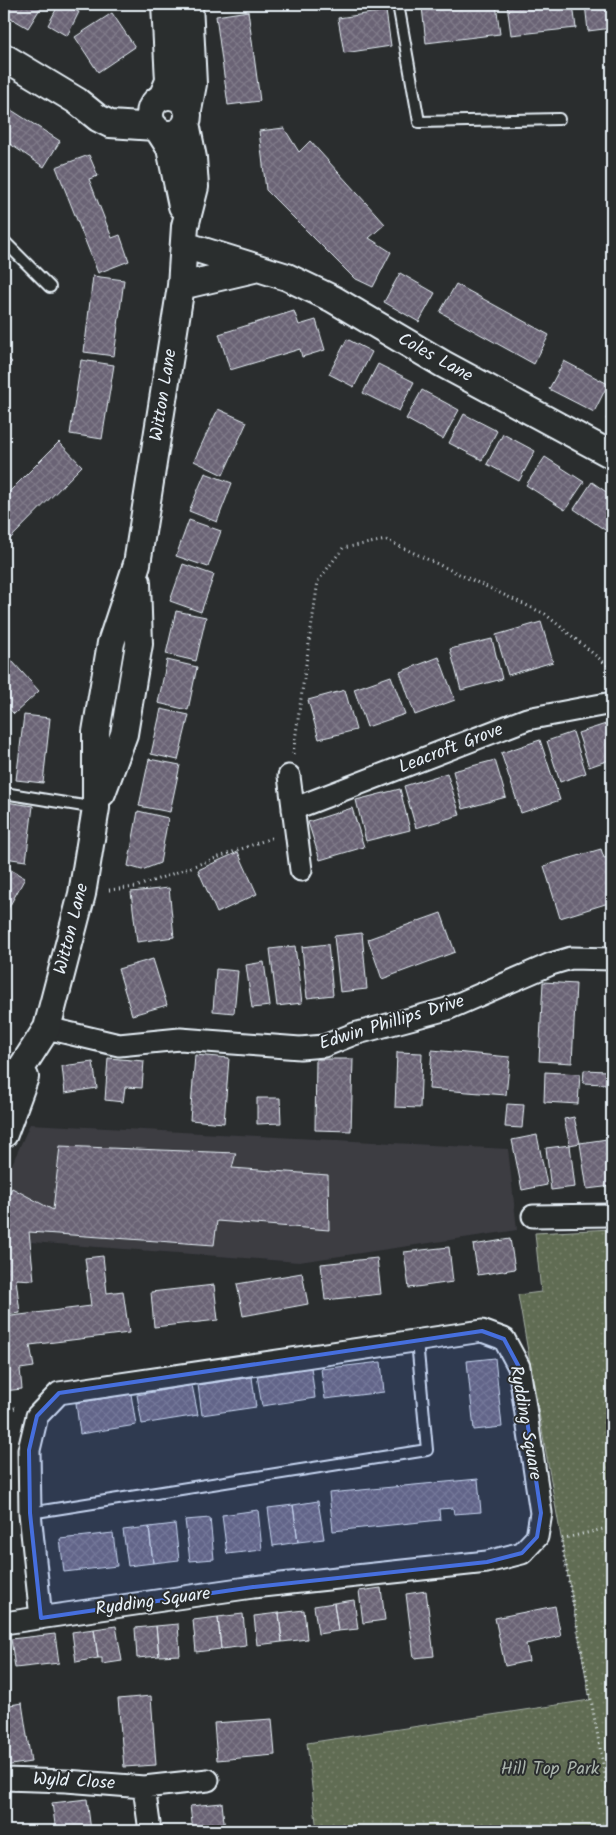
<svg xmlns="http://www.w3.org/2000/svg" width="616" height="1835" font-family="Kalam,sans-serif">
<defs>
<pattern id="park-dots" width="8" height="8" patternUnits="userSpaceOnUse" patternTransform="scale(1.25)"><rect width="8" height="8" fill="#616c52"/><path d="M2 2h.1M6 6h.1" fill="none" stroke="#78816c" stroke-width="1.8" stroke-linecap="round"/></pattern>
<pattern id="building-cross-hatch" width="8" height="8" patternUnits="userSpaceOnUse" patternTransform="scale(1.25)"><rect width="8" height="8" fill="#6a6374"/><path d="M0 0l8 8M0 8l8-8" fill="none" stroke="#7f7a89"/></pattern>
</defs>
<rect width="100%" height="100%" fill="#2a2d2e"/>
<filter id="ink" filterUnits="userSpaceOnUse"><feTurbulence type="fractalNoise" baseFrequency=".02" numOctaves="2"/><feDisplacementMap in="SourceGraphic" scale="10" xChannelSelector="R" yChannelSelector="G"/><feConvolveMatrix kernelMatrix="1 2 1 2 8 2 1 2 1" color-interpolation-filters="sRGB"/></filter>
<g filter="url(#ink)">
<!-- built -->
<path fill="#3d3d43" d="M30,1124L508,1149L517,1230L299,1262L4,1240V1182Z"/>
<!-- park -->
<path fill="url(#park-dots)" stroke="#a4aea5" d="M612,1229V1831H317L307,1743L590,1700L518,1295L541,1292L535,1233Z"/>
<!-- building -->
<path fill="url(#building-cross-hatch)" stroke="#e8f1f8" d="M4,4H43L28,28L4,14Z
M59,4L79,12L67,36L48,25Z
M107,4H132L107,7Z
M446,4H496L500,34L426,43L422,7Z
M507,4H573L576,28L511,35Z
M585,4H612V28L588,31Z
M248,11L260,101L228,105L216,16Z
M386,11L391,46L344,53L338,18Z
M112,13L135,47L98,72L75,37Z
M5,106L60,141L44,167L4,140Z
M284,128L299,152L310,141L385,224L369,238L391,252L373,287L354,278L266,190L259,131Z
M89,155L98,176L89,179L112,238L120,235L129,261L98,273L56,167Z
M400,273L435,293L419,322L384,302Z
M93,276L124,280L114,356L84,352Z
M456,284L549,335L534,364L440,312Z
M294,311L299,325L316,320L325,350L302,357L300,349L230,370L219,334Z
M347,339L372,352L354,387L329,374Z
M4,354L12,362L4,370Z
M81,360L114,365L102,439L70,434Z
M564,361L608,384L594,412L549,389Z
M378,364L414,382L399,411L363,393Z
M422,390L459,410L443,439L406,419Z
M612,408V423L606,419Z
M218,409L247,422L223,475L194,461Z
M464,414L497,431L482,460L449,443Z
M503,434L535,451L519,481L487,464Z
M59,442L82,466L4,545V497Z
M545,457L584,482L565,510L526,485Z
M205,473L232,483L217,522L189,511Z
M592,482L612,496V527L608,532L574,509Z
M189,520L221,531L208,567L176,556Z
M183,564L214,575L201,612L170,601Z
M176,611L206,617L196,661L166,654Z
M541,622L553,662L508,675L496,635Z
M492,639L502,679L461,690L450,649Z
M4,652L39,691L14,714L4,703Z
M439,657L455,700L415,715L400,672Z
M167,660L197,667L188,710L158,703Z
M391,676L405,714L367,727L354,689Z
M345,690L356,730L319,739L308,700Z
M161,709L189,715L178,760L151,754Z
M24,715L50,718L43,783L16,780Z
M612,722V759L589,767L578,733Z
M573,732L586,773L560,782L547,741Z
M540,740L560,800L521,813L501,753Z
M149,759L180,765L170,812L139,806Z
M495,760L506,797L463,809L453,771Z
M447,773L460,815L416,828L404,786Z
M400,789L410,830L366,841L356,800Z
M6,802L33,806L26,861L4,858V820Z
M352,808L364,847L320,860L308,822Z
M138,811L168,818L160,863L142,870L128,866Z
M601,849L604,858L612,856V902L560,918L544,866Z
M238,852L257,894L217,913L198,870Z
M4,866L25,878L4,916Z
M169,888L174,937L137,942L131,892Z
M441,913L455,952L382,979L368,939Z
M362,933L367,989L340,992L334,936Z
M328,944L333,995L307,998L302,947Z
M295,946L302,1003L277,1006L270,949Z
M153,959L167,1005L132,1015L118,969Z
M264,962L270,1006L252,1008L246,965Z
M216,969L238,971L234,1013L213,1011Z
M543,982L576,984L572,1063L539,1061Z
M432,1050L510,1057L506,1095L429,1089Z
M397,1052L422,1053L420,1108L395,1107Z
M195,1055L229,1058L224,1123L190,1120Z
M108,1058L144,1061L142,1088L125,1087L123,1102L105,1100Z
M316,1059H353L351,1131L315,1130Z
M93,1062L97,1088L65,1093L62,1066Z
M584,1070L607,1071L606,1084L583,1083Z
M545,1072L580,1074L578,1104L544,1102Z
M257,1098H280L281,1123L257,1124Z
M507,1104L524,1105L522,1128L505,1127Z
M574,1117L580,1143L570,1145L564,1119Z
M537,1135L547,1185L522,1190L512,1140Z
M607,1139L612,1186L587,1189L580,1143Z
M570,1145L575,1187L551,1190L546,1148Z
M60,1146L236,1153L232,1168L328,1175L329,1230L217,1221L214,1245L29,1232L34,1280L16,1279L20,1313L4,1315V1203L12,1188L53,1210Z
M510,1239L515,1269L478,1275L473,1245Z
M449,1247L453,1282L409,1288L404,1252Z
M103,1256L107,1293L123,1291L129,1333L30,1345L34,1367L20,1369L22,1389L4,1391V1317L91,1306L85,1258Z
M377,1258L381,1294L325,1300L321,1264Z
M302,1273L308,1304L243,1316L237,1284Z
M214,1285L218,1320L154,1327L151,1292Z
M495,1358L502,1427L474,1430L467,1361Z
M381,1362L384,1392L325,1399L321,1369Z
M311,1367L315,1398L262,1406L257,1375Z
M252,1377L256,1407L202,1415L198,1385Z
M192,1385L198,1415L142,1424L137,1395Z
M131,1394L136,1425L80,1434L76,1403Z
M478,1479L481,1512L454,1514L453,1508L439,1509L440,1520L333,1531L329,1493Z
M318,1501L324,1539L298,1542L293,1505Z
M293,1505L298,1542L273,1546L268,1508Z
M258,1510L262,1550L227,1554L222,1515Z
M210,1518L214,1559L190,1561L185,1520Z
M175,1524L179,1560L153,1563L149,1527Z
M149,1527L153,1563L128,1566L123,1530Z
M113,1533L117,1566L64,1572L60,1539Z
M381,1588L385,1620L363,1623L359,1591Z
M426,1591L434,1656L414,1658L406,1594Z
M354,1600L358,1629L338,1631L334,1603Z
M334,1603L338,1631L318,1634L314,1606Z
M555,1606L561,1636L526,1644L529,1661L505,1666L495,1618Z
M304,1610L307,1639L282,1642L279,1613Z
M279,1613L282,1642L257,1645L254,1616Z
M243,1614L246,1646L221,1649L218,1617Z
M218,1617L221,1649L196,1652L193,1620Z
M178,1624L180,1655L159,1656L156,1626Z
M116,1626L122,1661L102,1664V1658H98L94,1629Z
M156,1626L159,1656L137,1658L135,1628Z
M94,1629L98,1658L76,1662L72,1632Z
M55,1634L59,1663L15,1668L11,1639Z
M4,1638L8,1668H4Z
M151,1696L156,1765L124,1767L118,1699Z
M22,1703L31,1762L4,1766V1706Z
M272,1719L275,1755L217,1760L214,1723Z
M87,1799L91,1831H56L52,1803Z
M222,1803L225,1831H193L190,1806Z"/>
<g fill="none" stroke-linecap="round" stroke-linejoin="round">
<!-- service casing -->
<g stroke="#e8f1f8" stroke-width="14">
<path id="service" d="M398,4L419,122L559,119
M4,241L50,287
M4,793L96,808
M30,1513L427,1450L417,1341"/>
</g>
<!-- minor casing -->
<g stroke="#e8f1f8" stroke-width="25">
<path id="minor" d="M289,776L301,870
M293,809L527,719L612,703
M47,1028L119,1045L180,1039L300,1048L324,1046L354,1034L447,1009L551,964L571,958L612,959
M533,1216L612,1215
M4,1623L253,1587L487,1562L522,1553L537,1537L541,1513L519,1367L504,1339L482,1331L59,1393L37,1416L29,1450L30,1513L41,1618
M4,1779L66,1781L144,1787L208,1780
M144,1787L150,1831"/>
</g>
<!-- tertiary casing -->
<g stroke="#e8f1f8" stroke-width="30">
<path id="tertiary" d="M4,57L77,101L98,118L110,124L155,127
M150 115a19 19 0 1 1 38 0a19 19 0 1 1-38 0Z
M162,97L169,81L165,4
M188,110L193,84L189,4
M159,131L170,148L182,206
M184,245L287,277L333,299L443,364L612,455
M181,286L254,269
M102,793L124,734L133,679L139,644L137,582
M4,1095L47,1028L82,894L96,808V732L111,643L137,564L181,286L185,226L195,187L193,158L186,123
M4,1134L25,1077"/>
</g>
<!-- path -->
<path stroke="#e8f1f8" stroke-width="3" stroke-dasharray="1 4" stroke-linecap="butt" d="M293,754L318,581L343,548L386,540L545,614L612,669
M109,890L136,887L274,837
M4,1410L15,1408
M612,1527L561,1539L612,1812"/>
<!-- service -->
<use href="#service" stroke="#2a2d2e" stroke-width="10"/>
<!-- minor -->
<use href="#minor" stroke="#2a2d2e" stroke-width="21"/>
<!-- tertiary -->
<use href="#tertiary" stroke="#2a2d2e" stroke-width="26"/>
</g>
</g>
<!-- marked area -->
<path fill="#466fde" fill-opacity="0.2" stroke="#466fde" stroke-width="4" stroke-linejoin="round" d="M482,1331L504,1339L519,1367L541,1513L537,1537L522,1553L487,1562L253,1587L41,1618L30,1513L29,1450L37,1416L59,1393Z"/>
<g text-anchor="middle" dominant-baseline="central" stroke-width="4" stroke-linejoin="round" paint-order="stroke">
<!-- street labels -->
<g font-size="18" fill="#e8f1f8" stroke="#2a2d2e">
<text transform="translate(435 358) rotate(29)">Coles Lane</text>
<text transform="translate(164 395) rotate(-81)">Witton Lane</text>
<text transform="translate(451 749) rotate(-21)">Leacroft Grove</text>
<text transform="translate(72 929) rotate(-76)">Witton Lane</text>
<text transform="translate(392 1023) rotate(-17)">Edwin Phillips Drive</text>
<text transform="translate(525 1423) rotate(80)">Rydding Square</text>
<text transform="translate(153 1602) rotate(-8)">Rydding Square</text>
<text transform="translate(74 1782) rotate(3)">Wyld Close</text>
</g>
<!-- park labels -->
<g font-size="18" fill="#abb5ad" stroke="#2a2d2e">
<text x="550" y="1769">Hill Top Park</text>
</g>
</g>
<!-- margin -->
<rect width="616" height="1835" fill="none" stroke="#2a2d2e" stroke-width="20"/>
<rect x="10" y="10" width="596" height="1815" fill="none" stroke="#e8f1f8" stroke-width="2" filter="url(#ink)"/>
</svg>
